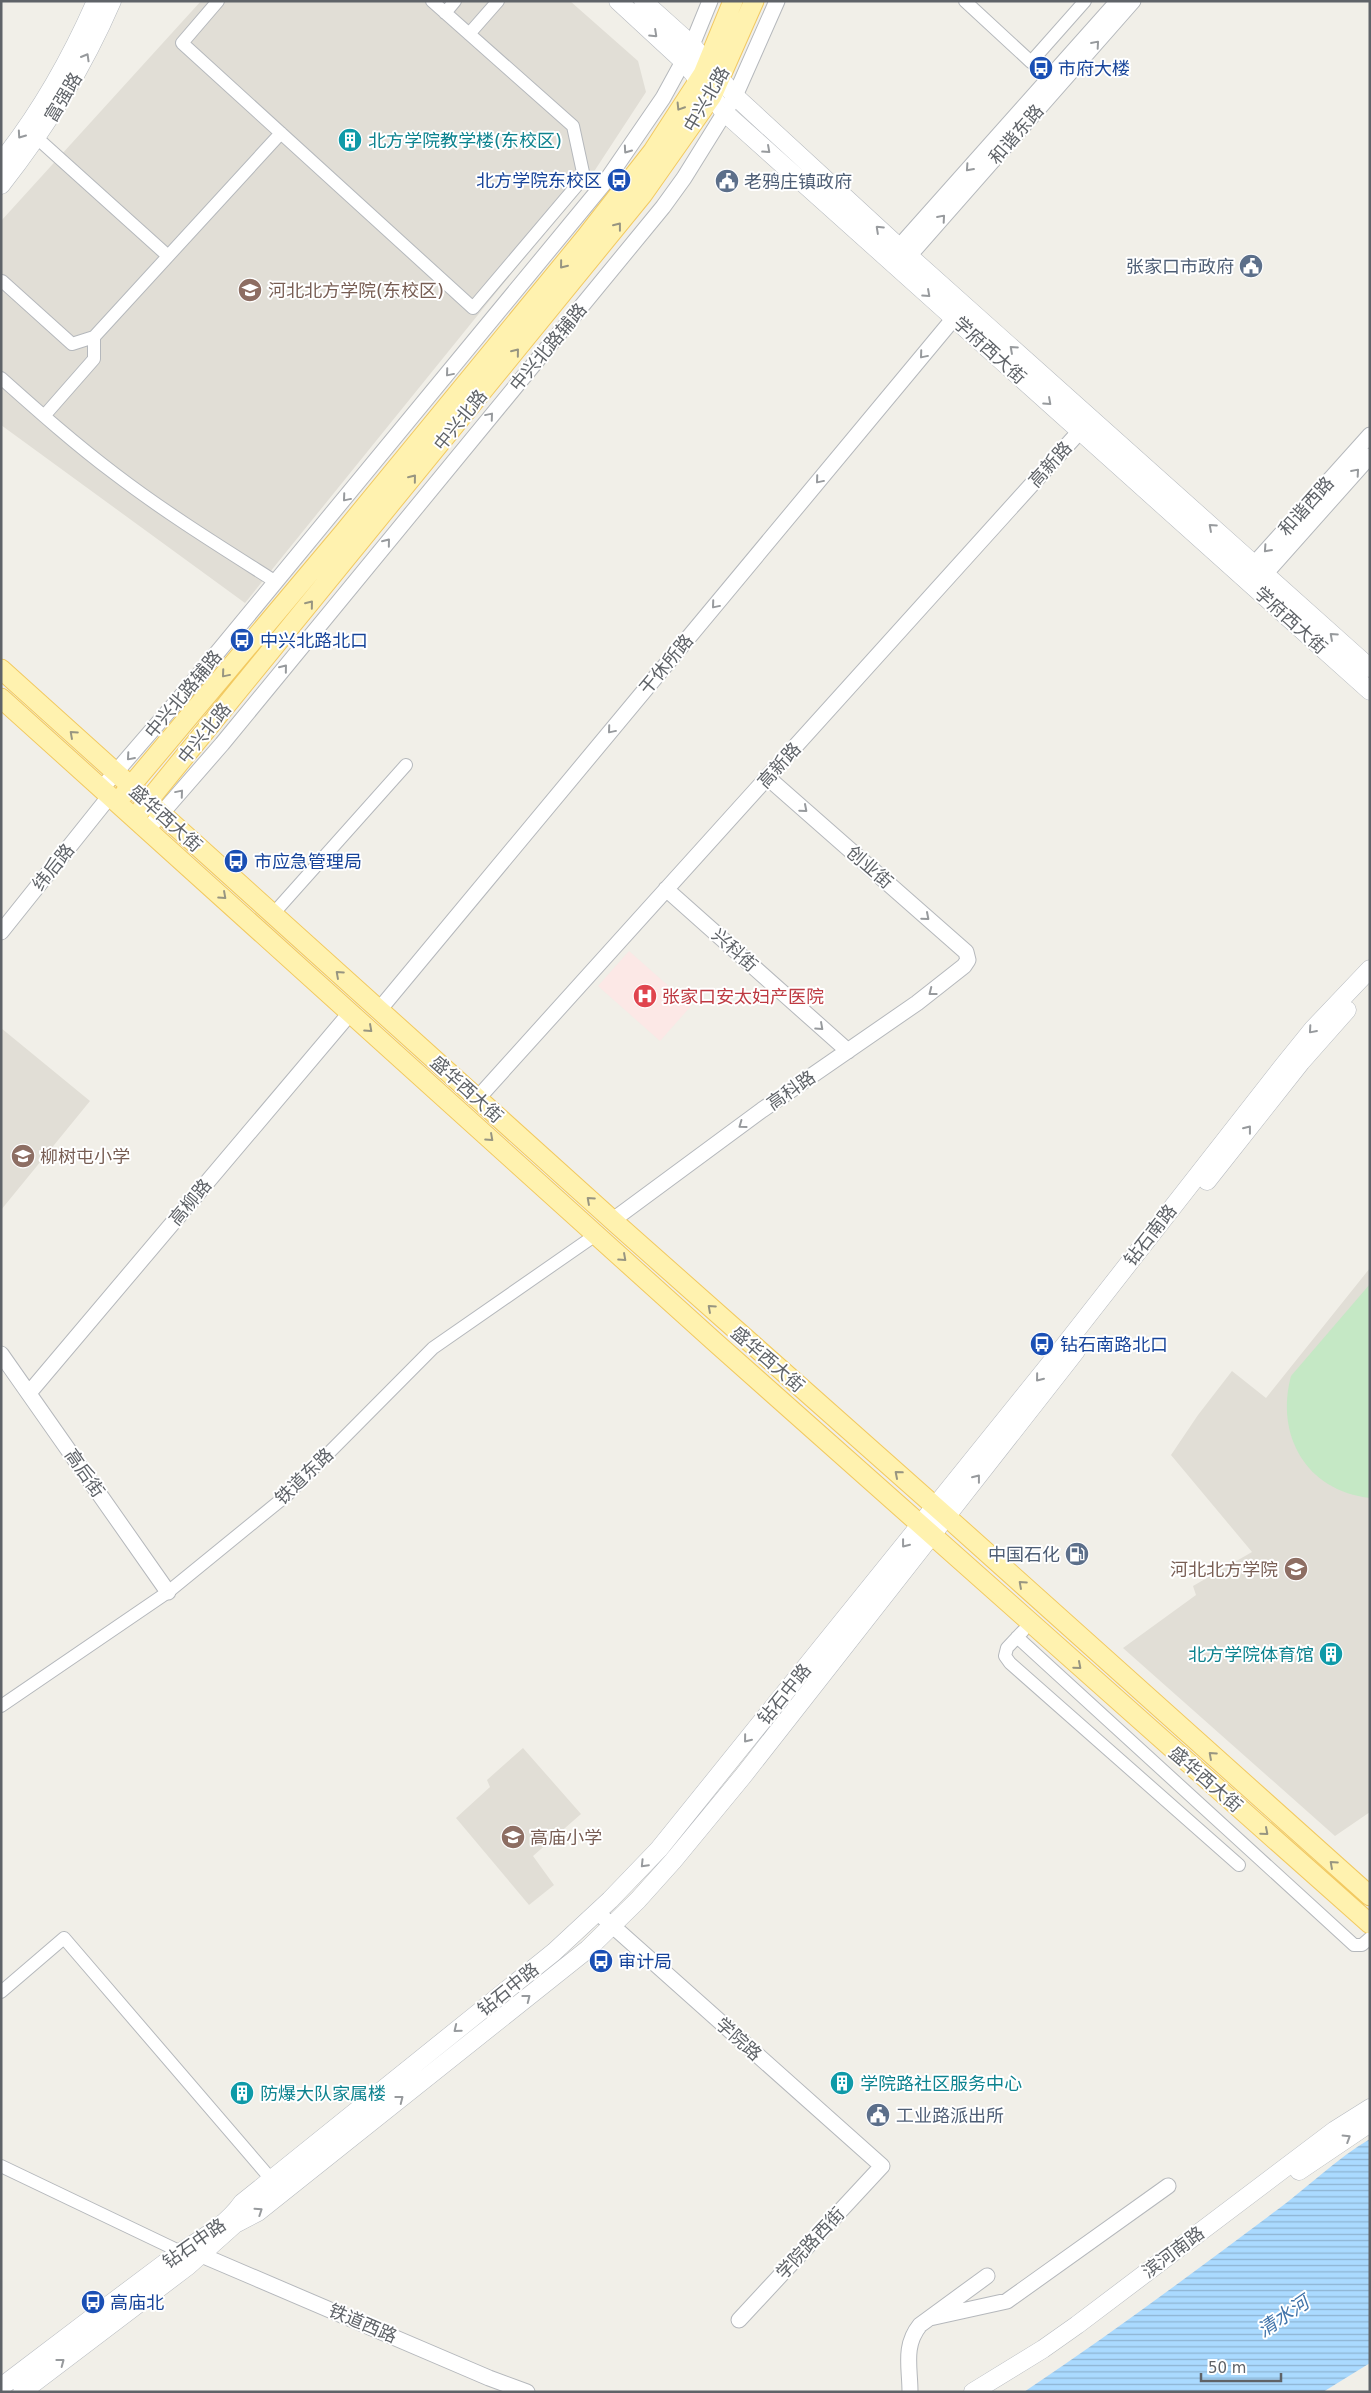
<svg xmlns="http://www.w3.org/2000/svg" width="1371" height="2393" font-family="'DejaVu Sans','Noto Sans SC',sans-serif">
<defs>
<pattern id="water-rules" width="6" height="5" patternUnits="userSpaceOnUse" patternTransform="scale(1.25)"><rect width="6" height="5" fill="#aadaff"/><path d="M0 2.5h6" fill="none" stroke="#8eb4d2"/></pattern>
</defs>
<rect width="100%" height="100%" fill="#f1efe8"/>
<!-- education -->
<path fill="#e1ded6" d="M201,1H570L638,61L646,92L595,170L245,603L1,425V221Z
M1,1028L90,1101L1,1210Z
M1370,1268V1812L1335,1836L1123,1648L1196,1595L1193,1586L1252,1552L1171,1455L1198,1415L1232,1371L1266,1398Z
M523,1748L581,1814L533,1856L554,1885L529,1905L456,1818L490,1787L487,1780Z"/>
<!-- medical -->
<path fill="#fce8e6" d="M629,951L691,1006L660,1041L598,986Z"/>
<!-- green -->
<path fill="#c5e8c5" d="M1370,1284V1498C1306,1491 1275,1435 1291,1376Z"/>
<!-- water -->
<path fill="url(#water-rules)" d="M1370,2139V2363L1323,2392H1024C1111,2334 1194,2272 1277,2210C1308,2187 1336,2159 1370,2139Z"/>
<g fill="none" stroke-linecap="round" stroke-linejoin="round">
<!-- minor casing -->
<g stroke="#b5b8bc" stroke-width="14">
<path id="minor" d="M218,1L182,43L473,308L584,177L573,126L432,1
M965,1L1031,62L1085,1
M445,13L455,1
M469,34L498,1
M37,138L168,256
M2,281L72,344L94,337
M1,378C38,411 75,444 115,474C166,513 221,547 276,582
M44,416L94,359V337L281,133
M273,914L406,765
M1023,1631L1007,1648L1005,1656L1010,1663L1239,1865
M1017,1637L1354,1945H1362L1370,1938
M1,1706L168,1592L287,1495L433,1348L597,1234
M1,1992L64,1938L271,2179
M1,2166L181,2252"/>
</g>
<!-- tertiary casing -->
<g stroke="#b5b8bc" stroke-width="17">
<path id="tertiary" d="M891,256L1118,1
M901,265L1133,1
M1247,572L1370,435
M1258,582L1370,456
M102,788L179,699L606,181L663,98L692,45L710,1
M148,829L222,744L663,207L684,178L735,96L777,1
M666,889L848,1051
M1,932L105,802
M379,1010L954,318
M477,1099L1080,431
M613,1220L762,1110L917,1003L964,966L968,960L966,952L767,777
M1,1354L168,1592
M29,1393L351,1012
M597,1912L882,2166L739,2320
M199,2254L489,2378L527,2392
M930,2318L1007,2301L1168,2186
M910,2392C910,2367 903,2346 920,2325L987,2276"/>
</g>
<!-- secondary casing -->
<g stroke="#b6babf" stroke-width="19">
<path id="secondary" d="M618,1L684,62L725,113L1370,691
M643,1L692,45L735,96L899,247L1370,668
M1,162C40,113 71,58 96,1
M1,185C46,128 83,68 112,1
M1207,1181L1301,1062L1347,1010
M1299,2171L1370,2123
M1,2387C56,2345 110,2304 165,2263C192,2243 222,2231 242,2203L554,1952L610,1900L659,1849L1057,1355L1283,1066L1313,1029L1370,969
M22,2392L188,2266L235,2224L258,2212L588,1949L638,1900L673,1861L743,1776L1076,1351
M973,2392L1043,2349L1077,2325L1335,2130L1370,2108"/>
</g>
<!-- primary casing -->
<g stroke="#f2c960" stroke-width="21">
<path id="primary" d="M1,669L619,1226L947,1517L1370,1896
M1,698L716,1343L1370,1924
M124,794L344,532L585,238L653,151L703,74L733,1
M140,811L643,194L712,96L754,1"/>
</g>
<!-- minor -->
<use href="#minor" stroke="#fff" stroke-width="12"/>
<!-- tertiary -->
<use href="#tertiary" stroke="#fff" stroke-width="15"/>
<!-- secondary -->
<use href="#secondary" stroke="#fff" stroke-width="18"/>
<!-- primary -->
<use href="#primary" stroke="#fff2af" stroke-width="19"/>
</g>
<!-- one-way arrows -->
<defs><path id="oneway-chevron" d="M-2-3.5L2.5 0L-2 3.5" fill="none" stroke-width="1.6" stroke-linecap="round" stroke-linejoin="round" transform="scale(1.25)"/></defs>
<g stroke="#979a9d">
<use href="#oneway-chevron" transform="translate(654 34) rotate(43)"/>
<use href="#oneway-chevron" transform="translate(1096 44) rotate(-49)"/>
<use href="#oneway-chevron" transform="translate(86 57) rotate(-60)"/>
<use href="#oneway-chevron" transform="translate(21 135) rotate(125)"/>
<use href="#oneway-chevron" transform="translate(627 150) rotate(125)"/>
<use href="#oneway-chevron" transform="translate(767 150) rotate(42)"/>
<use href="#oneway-chevron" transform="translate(969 168) rotate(132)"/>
<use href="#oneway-chevron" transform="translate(942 218) rotate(-49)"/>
<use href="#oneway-chevron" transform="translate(879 229) rotate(-137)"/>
<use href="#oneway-chevron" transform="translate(927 294) rotate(42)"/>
<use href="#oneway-chevron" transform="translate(1013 349) rotate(-138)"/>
<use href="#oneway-chevron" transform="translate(923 355) rotate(130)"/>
<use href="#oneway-chevron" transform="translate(449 373) rotate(130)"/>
<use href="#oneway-chevron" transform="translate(1048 402) rotate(42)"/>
<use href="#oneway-chevron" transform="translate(490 416) rotate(-50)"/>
<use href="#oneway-chevron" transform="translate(1356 472) rotate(-49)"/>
<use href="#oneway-chevron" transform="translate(819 480) rotate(130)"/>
<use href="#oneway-chevron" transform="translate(346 498) rotate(130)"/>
<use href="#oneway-chevron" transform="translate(1212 527) rotate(-138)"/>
<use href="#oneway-chevron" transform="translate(387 542) rotate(-51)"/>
<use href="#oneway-chevron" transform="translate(1267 549) rotate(132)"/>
<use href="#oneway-chevron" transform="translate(715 605) rotate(130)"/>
<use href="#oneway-chevron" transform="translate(1333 636) rotate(-138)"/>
<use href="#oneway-chevron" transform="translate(284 668) rotate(-51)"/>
<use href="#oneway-chevron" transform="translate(611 730) rotate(130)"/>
<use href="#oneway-chevron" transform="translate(130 757) rotate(131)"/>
<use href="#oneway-chevron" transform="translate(180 793) rotate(-50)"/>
<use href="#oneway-chevron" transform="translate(804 809) rotate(41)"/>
<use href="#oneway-chevron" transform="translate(926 917) rotate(41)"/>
<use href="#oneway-chevron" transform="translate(932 992) rotate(142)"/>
<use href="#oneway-chevron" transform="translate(820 1027) rotate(42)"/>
<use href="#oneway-chevron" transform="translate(1312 1030) rotate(131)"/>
<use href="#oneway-chevron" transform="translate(742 1125) rotate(144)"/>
<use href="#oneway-chevron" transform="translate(1248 1129) rotate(-52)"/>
<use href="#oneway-chevron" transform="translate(1039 1378) rotate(129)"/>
<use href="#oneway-chevron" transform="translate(977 1478) rotate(-52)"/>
<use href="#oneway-chevron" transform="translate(905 1544) rotate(128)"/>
<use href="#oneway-chevron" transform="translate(747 1739) rotate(129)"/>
<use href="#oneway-chevron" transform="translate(644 1864) rotate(134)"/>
<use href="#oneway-chevron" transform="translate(527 1998) rotate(-38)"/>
<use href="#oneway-chevron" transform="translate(457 2029) rotate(141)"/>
<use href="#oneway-chevron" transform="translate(400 2099) rotate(-38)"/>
<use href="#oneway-chevron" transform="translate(1347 2138) rotate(-32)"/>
<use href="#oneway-chevron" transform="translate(259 2211) rotate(-34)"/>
<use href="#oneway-chevron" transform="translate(61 2362) rotate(-37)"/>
</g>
<g stroke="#979581">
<use href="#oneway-chevron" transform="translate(680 107) rotate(122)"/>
<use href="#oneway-chevron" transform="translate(618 226) rotate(-52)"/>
<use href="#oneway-chevron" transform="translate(563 265) rotate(129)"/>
<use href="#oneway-chevron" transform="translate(516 352) rotate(-51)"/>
<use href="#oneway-chevron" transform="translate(413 478) rotate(-51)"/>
<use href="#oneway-chevron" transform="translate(310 604) rotate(-51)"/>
<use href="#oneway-chevron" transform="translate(225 674) rotate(130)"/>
<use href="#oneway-chevron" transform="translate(73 734) rotate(-138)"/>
<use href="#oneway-chevron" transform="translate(223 896) rotate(42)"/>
<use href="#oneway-chevron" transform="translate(339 974) rotate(-138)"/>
<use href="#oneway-chevron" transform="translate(369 1029) rotate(42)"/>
<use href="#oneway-chevron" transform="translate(490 1138) rotate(42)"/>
<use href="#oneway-chevron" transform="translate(590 1200) rotate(-138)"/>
<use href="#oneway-chevron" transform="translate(623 1258) rotate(42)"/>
<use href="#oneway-chevron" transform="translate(711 1308) rotate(-138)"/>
<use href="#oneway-chevron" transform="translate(898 1474) rotate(-139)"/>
<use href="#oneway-chevron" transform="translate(1022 1584) rotate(-138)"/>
<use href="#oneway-chevron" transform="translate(1078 1666) rotate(41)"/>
<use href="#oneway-chevron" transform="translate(1212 1755) rotate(-138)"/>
<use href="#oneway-chevron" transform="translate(1265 1832) rotate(41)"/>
<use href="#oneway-chevron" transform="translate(1333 1864) rotate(-138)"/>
</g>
<!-- icons -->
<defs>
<g id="bus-disc" transform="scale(1.25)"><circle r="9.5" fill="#1a4fb4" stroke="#fff"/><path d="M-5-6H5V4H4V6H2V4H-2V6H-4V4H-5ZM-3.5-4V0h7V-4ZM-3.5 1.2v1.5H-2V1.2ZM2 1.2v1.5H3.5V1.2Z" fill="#fff"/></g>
<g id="building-disc" transform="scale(1.25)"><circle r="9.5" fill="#0f9aa8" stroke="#fff"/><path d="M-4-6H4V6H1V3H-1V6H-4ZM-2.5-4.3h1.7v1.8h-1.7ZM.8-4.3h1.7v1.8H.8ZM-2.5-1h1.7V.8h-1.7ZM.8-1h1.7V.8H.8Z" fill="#fff"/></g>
<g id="civic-disc" transform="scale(1.25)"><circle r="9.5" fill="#5c6f8a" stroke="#fff"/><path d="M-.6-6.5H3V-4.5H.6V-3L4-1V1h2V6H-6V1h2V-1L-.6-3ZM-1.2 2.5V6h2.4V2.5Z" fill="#fff"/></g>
<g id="university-disc" transform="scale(1.25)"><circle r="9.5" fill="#8d6e63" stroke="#fff"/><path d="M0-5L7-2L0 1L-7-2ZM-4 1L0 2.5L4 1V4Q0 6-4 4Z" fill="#fff"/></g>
<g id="hospital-disc" transform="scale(1.25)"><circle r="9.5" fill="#e0444e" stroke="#fff"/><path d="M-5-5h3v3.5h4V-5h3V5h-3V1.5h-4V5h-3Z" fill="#fff"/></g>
<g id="school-disc" transform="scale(1.25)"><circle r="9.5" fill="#8d6e63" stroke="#fff"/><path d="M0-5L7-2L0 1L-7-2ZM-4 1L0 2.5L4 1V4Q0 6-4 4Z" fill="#fff"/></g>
<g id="fuel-disc" transform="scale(1.25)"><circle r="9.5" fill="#5c6f8a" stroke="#fff"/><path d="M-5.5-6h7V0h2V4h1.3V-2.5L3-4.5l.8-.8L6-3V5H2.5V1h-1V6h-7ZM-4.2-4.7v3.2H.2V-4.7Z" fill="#fff"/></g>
</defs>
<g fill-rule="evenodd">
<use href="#bus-disc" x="1041" y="68"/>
<use href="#building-disc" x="350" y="140"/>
<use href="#bus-disc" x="619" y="180"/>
<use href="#civic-disc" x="727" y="181"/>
<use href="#civic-disc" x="1251" y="266"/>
<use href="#university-disc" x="250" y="290"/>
<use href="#bus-disc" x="242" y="640"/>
<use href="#bus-disc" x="236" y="861"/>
<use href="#hospital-disc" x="645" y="996"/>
<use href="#school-disc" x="23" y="1156"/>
<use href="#bus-disc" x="1042" y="1344"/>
<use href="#fuel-disc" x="1077" y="1554"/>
<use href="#university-disc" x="1296" y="1569"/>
<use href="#building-disc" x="1331" y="1654"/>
<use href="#school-disc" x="513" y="1837"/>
<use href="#bus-disc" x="601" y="1961"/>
<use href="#building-disc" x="842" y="2083"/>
<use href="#building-disc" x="242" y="2093"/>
<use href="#civic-disc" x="878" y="2115"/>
<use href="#bus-disc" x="93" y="2302"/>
</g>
<g text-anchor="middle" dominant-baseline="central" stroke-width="4" stroke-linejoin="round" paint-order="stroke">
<!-- transit labels -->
<g font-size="18" fill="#164399" stroke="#fff" text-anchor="start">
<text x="1058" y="68">市府大楼</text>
<text x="602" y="180" text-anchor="end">北方学院东校区</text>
<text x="260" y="640">中兴北路北口</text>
<text x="254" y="861">市应急管理局</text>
<text x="1060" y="1344">钻石南路北口</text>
<text x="618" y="1961">审计局</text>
<text x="110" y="2302">高庙北</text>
</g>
<!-- street labels -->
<g font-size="18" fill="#5f6368" stroke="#fff">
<text transform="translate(63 97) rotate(-59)">富强路</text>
<text transform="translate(706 99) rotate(-60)">中兴北路</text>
<text transform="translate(1016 134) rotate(-49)">和谐东路</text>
<text transform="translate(548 347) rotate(-50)">中兴北路辅路</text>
<text transform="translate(990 350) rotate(42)">学府西大街</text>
<text transform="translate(460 420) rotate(-51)">中兴北路</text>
<text transform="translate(1050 464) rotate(-48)">高新路</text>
<text transform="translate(1306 506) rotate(-48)">和谐西路</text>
<text transform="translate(1291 620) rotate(42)">学府西大街</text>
<text transform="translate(666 664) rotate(-50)">干休所路</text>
<text transform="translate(183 694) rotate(-50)">中兴北路辅路</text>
<text transform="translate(204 733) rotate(-51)">中兴北路</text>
<text transform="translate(779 765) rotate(-48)">高新路</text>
<text transform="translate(166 818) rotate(42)">盛华西大街</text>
<text transform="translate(53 867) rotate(-51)">纬后路</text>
<text transform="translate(870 867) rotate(41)">创业街</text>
<text transform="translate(735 950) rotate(42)">兴科街</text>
<text transform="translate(467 1089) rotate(42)">盛华西大街</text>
<text transform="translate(791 1090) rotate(-35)">高科路</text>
<text transform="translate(190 1202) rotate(-50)">高柳路</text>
<text transform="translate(1150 1235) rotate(-52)">钻石南路</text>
<text transform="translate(768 1359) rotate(41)">盛华西大街</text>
<text transform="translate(85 1473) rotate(55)">高后街</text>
<text transform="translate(304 1476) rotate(-44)">铁道东路</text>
<text transform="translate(784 1694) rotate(-51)">钻石中路</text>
<text transform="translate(1206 1779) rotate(41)">盛华西大街</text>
<text transform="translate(508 1989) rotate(-39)">钻石中路</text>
<text transform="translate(739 2039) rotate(42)">学院路</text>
<text transform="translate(194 2243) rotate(-35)">钻石中路</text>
<text transform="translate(810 2243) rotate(-47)">学院路西街</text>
<text transform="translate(1173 2252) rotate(-37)">滨河南路</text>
<text transform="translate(363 2323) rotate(23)">铁道西路</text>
</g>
<!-- culture labels -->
<g font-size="18" fill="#0d838f" stroke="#fff" text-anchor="start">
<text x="368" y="140">北方学院教学楼(东校区)</text>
<text x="1314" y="1654" text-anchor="end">北方学院体育馆</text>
<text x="860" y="2083">学院路社区服务中心</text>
<text x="260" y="2093">防爆大队家属楼</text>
</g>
<!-- service labels -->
<g font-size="18" fill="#4e5e75" stroke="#fff" text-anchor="start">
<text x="744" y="181">老鸦庄镇政府</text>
<text x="1234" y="266" text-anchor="end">张家口市政府</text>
<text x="1060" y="1554" text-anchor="end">中国石化</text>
<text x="896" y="2115">工业路派出所</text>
</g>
<!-- education labels -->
<g font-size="18" fill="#785e54" stroke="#fff" text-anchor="start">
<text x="268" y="290">河北北方学院(东校区)</text>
<text x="40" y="1156">柳树屯小学</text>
<text x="1278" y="1569" text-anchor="end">河北北方学院</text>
<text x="530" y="1837">高庙小学</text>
</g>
<!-- health labels -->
<g font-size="18" fill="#be3a42" stroke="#fff" text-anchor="start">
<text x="662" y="996">张家口安太妇产医院</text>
</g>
<!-- water labels -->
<g font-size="19" font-style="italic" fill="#4174aa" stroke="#fff">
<text transform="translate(1283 2316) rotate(-34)">清水河</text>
</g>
</g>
<!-- border -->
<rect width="1371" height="2393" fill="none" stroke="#5f6368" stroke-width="5"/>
<!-- scale -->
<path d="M1201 2373v8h80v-8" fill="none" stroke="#5f6368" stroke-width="2.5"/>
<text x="1208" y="2373" font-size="15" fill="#5f6368" stroke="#ffffff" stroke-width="4" paint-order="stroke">50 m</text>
</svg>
